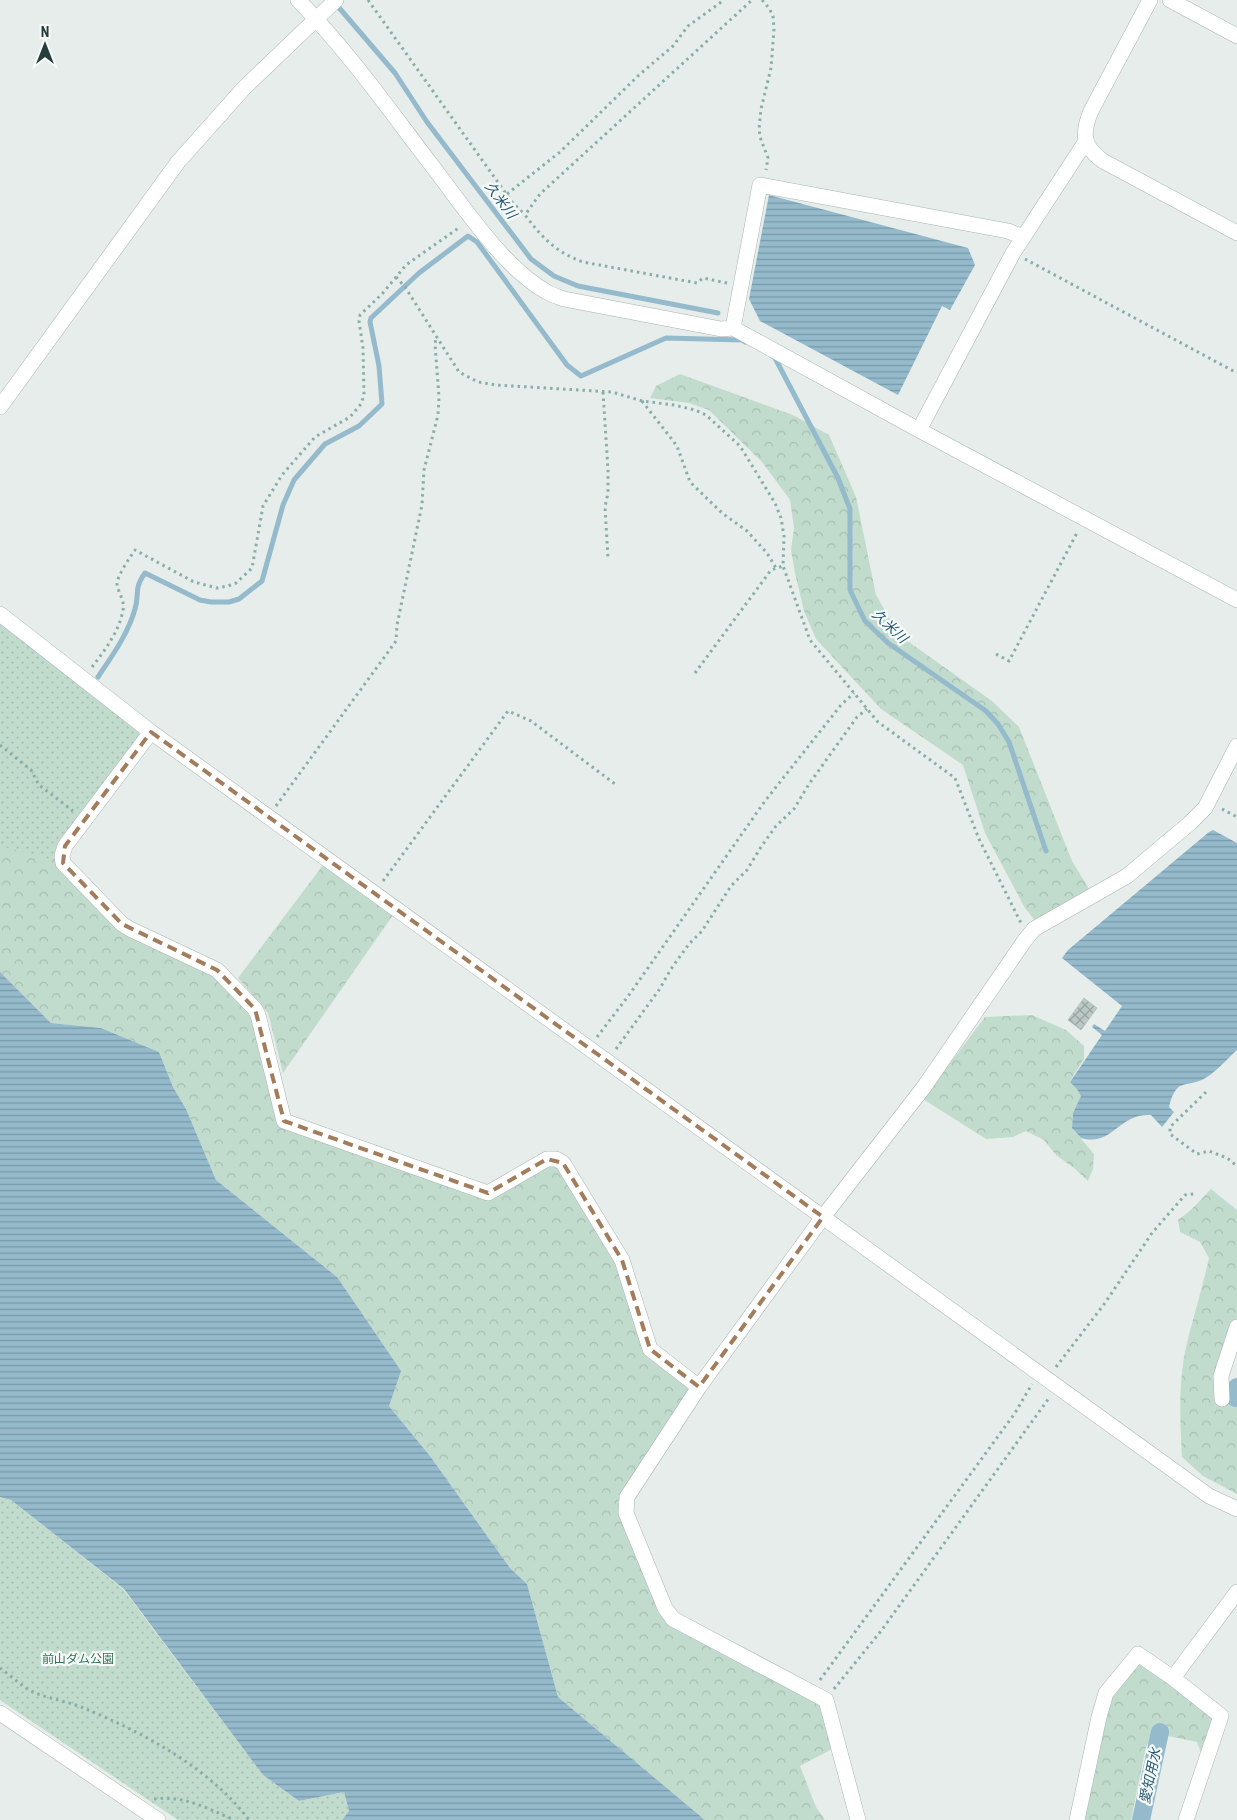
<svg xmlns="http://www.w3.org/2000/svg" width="1237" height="1820" font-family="'Roboto Condensed','Noto Sans JP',sans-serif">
<defs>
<pattern id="forest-crowns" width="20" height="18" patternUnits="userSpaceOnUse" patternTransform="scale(1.25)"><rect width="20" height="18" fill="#c1dccd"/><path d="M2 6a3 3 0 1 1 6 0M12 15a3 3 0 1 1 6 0" fill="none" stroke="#a6beb1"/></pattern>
<pattern id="park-dots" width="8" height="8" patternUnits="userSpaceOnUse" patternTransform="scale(1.25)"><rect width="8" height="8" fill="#c1dccd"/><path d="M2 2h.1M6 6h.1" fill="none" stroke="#a6beb1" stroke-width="1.8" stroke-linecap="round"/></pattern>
<pattern id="water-rules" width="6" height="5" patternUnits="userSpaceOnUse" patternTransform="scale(1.25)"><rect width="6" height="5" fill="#94bacc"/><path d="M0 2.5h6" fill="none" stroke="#7999a7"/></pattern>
<pattern id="building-cross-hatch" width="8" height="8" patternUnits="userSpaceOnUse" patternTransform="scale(1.25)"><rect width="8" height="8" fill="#bbc8c5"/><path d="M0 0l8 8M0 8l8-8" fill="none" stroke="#98a4a1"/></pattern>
</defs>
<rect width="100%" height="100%" fill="#e6edeb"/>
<!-- forest -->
<path fill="url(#forest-crowns)" d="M680,374L793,415L829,435L856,497L876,595L899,635L992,701L1019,727L1072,861L1089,889L1036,922L1025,908L985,833L963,765L881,709L816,639L804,611L795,573L791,550L794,528L790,500L762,462L709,410L689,403L650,398L656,386Z
M0,753L64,808L57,852L118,927L214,975L250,1012L280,1126L482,1196L549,1165L559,1167L617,1267L641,1343L689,1386L688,1393L624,1489L618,1502L660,1611L821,1705L832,1749L800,1766L816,1807L825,1820H705L558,1697L527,1584L510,1568L430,1456L389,1406L337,1277L216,1180L186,1109L173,1087L159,1052L101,1028L51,1023L0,972Z
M323,865L393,915L283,1073L268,1013L238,978Z
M1032,1015L1066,1030L1084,1046V1059L1070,1081L1078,1089L1081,1096L1073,1113L1072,1128L1094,1154L1093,1169L1088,1181L1074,1168L1056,1155L1044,1140L1026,1131L1013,1137L986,1139L923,1099L985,1017Z
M1211,1189L1237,1210V1318L1225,1342L1217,1402L1237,1400V1494L1203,1476L1182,1457C1180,1419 1178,1381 1187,1343C1194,1314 1203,1286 1209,1258L1200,1242L1180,1232L1178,1220L1191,1210Z
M1138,1662L1215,1714L1202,1755L1197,1742L1154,1733L1146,1747L1131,1820H1084L1110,1696Z"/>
<!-- park -->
<path fill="url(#park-dots)" d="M0,624L139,731L140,737L49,859L0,846Z
M0,1497L11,1500L123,1589L263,1775L299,1801L344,1792L349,1811L342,1820H178L0,1700Z"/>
<!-- water -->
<path fill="url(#water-rules)" d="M769,195L968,248L975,265L950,310L942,306L898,395L760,321L749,299Z
M1213,830L1237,843V1050C1227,1059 1218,1070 1207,1077C1186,1090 1177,1075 1169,1107L1174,1112L1162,1127L1151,1115C1118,1113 1113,1147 1081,1138L1072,1128L1073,1113L1081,1096L1077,1089L1070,1082L1102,1035L1092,1027L1094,1024L1105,1031L1122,1006L1062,958L1068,950L1209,832Z
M0,972L51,1023L101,1028L159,1052L173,1087L186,1109L216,1180L337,1277L401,1371L389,1406L430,1456L510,1568L527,1584L558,1697L705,1820H342L349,1811L344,1792L299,1801L263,1775L124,1589L11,1500L0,1497Z"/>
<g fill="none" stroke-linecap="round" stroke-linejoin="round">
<!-- stream -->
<path stroke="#94bacc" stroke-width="5" d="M335,3L395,73L427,122L531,259L554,276L578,286L718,313
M772,356L775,358L838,478L850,509V590L865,621L888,643L986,711L998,724L1009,742L1046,851
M98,677C112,656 128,634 135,609C140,593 133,590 145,573L200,600L211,602H229L239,599L262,581L283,505L294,480L325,444L359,426L382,404L379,366L370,322L371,318L419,273L468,236L477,242L567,365L581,376L666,338L742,340L745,342"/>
<!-- canal -->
<path stroke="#94bacc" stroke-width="18" d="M1235,1398L1237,1387
M1141,1820L1160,1732"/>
</g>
<!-- building -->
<path fill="url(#building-cross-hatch)" stroke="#b9c6c3" d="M1084,998L1097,1008L1081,1030L1068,1020Z"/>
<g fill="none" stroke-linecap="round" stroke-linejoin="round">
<!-- minor casing -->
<g stroke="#a9b5b3" stroke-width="16">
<path id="minor" d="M298,0C347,50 388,108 430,163C461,203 503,268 547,292C552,295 559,297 564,299L721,329L733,328L919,430L1237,600
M1150,0L1091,111C1082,133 1082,146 1103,161L1237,233
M1170,0L1237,36
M733,328L760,185L1008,231L1023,237
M0,407L178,162L244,88L336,0
M919,430L1013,253L1086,141
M0,614L151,732L1209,1496L1237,1509
M151,732L65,846L62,856L63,863L122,924L130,929L217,970L255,1009L258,1015L284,1121L488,1193L547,1159H556L563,1163L622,1260L650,1349L699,1387L627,1497L626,1513L665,1608L673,1619L826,1700L858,1820
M699,1387L823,1217L924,1087L1025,940L1034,929L1127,876L1190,823L1205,808L1237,746
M1222,1399L1221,1376L1237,1327
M1173,1678L1237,1592
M1077,1820L1099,1717L1106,1693L1138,1654L1173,1678L1221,1716L1186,1820"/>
</g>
<!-- tertiary casing -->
<g stroke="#a9b5b3" stroke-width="16">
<path id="tertiary" d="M0,1713L158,1820"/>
</g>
<!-- path -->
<path stroke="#89aea8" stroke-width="3" stroke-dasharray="2.5 4" stroke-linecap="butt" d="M368,0L512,202L525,215
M762,0L769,8L773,16L774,29L771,68L761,109L759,129L760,137L768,158L766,170
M507,194L560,152L639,75L673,46L688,26L724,0
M1025,259L1237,373
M396,277L405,287L459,372L478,382L496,385L612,392L642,401L674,405L695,410L706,415L740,446L775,503L781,518L784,536L783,566L810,640L878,722L955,778L979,839L1021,923
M727,283L703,278L697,283L583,262C555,252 542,237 525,215L540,194L752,0
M603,392L608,470V493L605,507L608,559
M642,401L677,446L690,482L722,513L747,531L767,553L776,568
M996,654L1009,661L1078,531
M92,667C105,650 119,632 123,610C125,600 118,593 117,584C117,576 130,557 135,550L194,582L217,588L228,586L236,583L252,568L263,506L282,475L315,437L350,417L361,404L364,395L363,348L359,321L360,315L382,294L406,265L460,227
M695,673L771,570L783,566
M0,745L31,770L39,785L73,811
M276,806L396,641L397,625L422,505L424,470L438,415L439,397L435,344L436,338
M1222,809L1237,817
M383,881L508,711L531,721L615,784
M597,1037L629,995L765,801L841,705L854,693
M616,1049L659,990L671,969L689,944L702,931L731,886L747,870L761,847L776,826L794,809L809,784L857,717L867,709
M1206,1092L1170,1127V1134L1197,1154L1209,1151L1227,1158L1237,1166
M1056,1367L1105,1303L1152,1233L1185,1195L1194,1194
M0,1668C10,1675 20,1685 31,1691C48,1699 68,1701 86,1709C144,1733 211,1769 249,1820
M820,1680L1015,1413L1032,1384
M834,1689L881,1631L1049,1398
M154,1799C186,1795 207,1809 235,1820"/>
<!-- minor -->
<use href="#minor" stroke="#fff" stroke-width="15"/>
<!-- tertiary -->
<use href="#tertiary" stroke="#fff" stroke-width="15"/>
</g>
<!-- marked area -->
<path fill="none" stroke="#a27c5b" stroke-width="4" stroke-dasharray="10 6" stroke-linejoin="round" d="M151,732L823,1217L699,1387L650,1349L622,1260L563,1163L547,1159L488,1193L284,1121L255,1009L217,970L122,924L63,863L65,846Z"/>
<g text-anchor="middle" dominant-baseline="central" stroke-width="4.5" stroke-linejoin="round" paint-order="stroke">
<!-- park labels -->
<g font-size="12" fill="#347155" stroke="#f6faf9">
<text x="78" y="1659">前山ダム公園</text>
</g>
<!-- water labels -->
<g font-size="14" font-style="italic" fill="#265a74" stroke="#f6faf9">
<text transform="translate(501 200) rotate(53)">久米川</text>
<text transform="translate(890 626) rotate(43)">久米川</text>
<text transform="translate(1150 1776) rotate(-78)">愛知用水</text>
</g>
</g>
<!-- north arrow -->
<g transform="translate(45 45)" stroke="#f6faf9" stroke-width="4" paint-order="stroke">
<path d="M0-4L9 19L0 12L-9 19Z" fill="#263e3b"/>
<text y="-8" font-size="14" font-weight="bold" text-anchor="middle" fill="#263e3b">N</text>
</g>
</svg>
